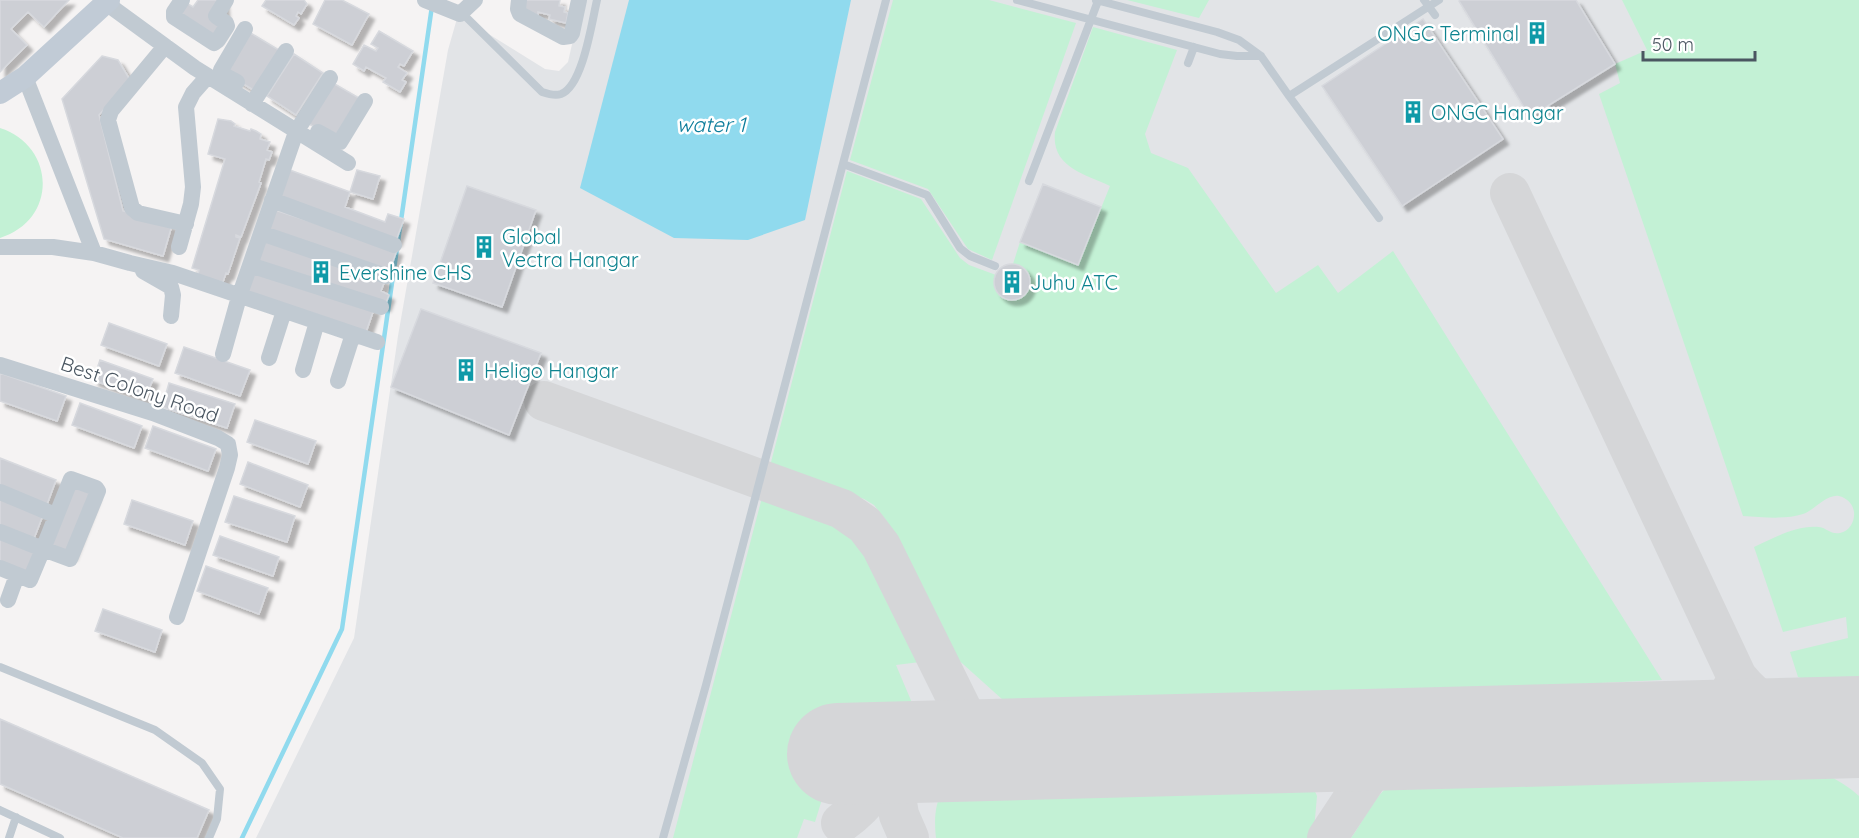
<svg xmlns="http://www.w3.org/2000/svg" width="1859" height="838" font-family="Quicksand,sans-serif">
<defs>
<filter id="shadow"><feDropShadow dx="5.5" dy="5.5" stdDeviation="1.5" flood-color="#0004"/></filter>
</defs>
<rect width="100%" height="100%" fill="#f5f3f3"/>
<!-- airport -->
<path fill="#e2e4e7" d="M582,0H1859V838H256L354,638L398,336L448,50L458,15L545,69L559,71L568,62Z"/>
<!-- green -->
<path fill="#c3f1d5" d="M893,0H989L1076,23L992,260L968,249L928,189L850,160Z
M1127,0H1209L1199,18Z
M1622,0H1859V696L1843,693L1798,677L1790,652L1848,638L1846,617L1783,632L1754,547C1774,538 1796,525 1819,527C1827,528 1831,535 1840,533C1850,531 1855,521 1854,512C1853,504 1847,498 1839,496C1826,494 1815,510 1803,514C1785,520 1762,517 1743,516L1599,94L1620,83L1615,64L1647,50Z
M1093,27L1177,50L1145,134L1151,153L1188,168L1276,293L1318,265L1338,293L1393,251L1662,680L1048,710L1017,707L1003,700L954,656L888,523L874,505L864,499L770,466L847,171L921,199L960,258L969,265L996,275V288C1016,323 1051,271 1013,264L1020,242L1078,265L1110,186C1084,174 1051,167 1055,132Z
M0,128C56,146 58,220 0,238Z
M765,486L851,522L875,547L928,661L896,665L918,717L824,719L826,782L823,796L815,822L804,819L797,838H673Z
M1782,760C1810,767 1837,776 1859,796V838H1351C1362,823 1371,803 1384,790C1397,777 1420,774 1437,771Z
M1295,778L1308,781L1313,787L1317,796L1314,830L1308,838H936C934,821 934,793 951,785H1155L1164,795H1187L1200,781Z"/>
<!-- water -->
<path fill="#90daee" d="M629,0H851L805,220L748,240L674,238L580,188Z"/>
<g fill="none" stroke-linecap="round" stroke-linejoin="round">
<!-- stream -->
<path stroke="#90daee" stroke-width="4.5" d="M242,838L342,629L432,6"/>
<!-- taxiway -->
<path stroke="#d5d6d8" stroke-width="40" d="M1510,193L1737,677C1761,707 1783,714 1817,729
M544,401L842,509L865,525L881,546L982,750
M1690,732C1715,716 1727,704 1737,677
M1320,742C1338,754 1350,767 1361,786
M889,753L899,815L909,838
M841,823C870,802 878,787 889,753
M1327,838L1380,758L1395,747L1413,739"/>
<!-- runway -->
<path stroke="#d5d6d8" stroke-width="102" d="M838,754L1859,727"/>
</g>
<!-- building -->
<path fill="#cdcfd5" stroke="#d7d9de" stroke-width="1.5" filter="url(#shadow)" d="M0,0H69L44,27L28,12L11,29L27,45L0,72Z
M198,0H223L225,25L216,39L176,15L185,2L193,7Z
M266,0H304L307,4L301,14L298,12L296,16L299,18L294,25L262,6Z
M325,0H342L369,14L352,45L313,24Z
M524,0H560L559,6L565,7L564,12L568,13L566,23L549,19L550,15L538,12V15L522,12Z
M1460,0H1576L1615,64L1530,117L1459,1Z
M1423,19L1503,139L1402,206L1322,86Z
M379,31L413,51L404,66L400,64L398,67L407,73L402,80L406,82L400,92L383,82L386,78L366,67L364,71L353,64L364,45L376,51L378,48L371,44Z
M249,32L279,50L255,91L225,73Z
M294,54L323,73L296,115L267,96Z
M102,56L118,60L130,80L99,115L123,211L172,225L163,256L104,239L62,99Z
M333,83L359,98L334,139L309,124Z
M218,119L231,121L235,124L234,126L250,131L251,129L256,131L261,134L260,139L270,142L267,150L272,152L269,160L266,159L259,182L261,183L241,237L236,235V237L240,238L228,274L226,273L223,282L197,278L199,270L192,268L225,159L208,154Z
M287,169L350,192L345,207L385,222L388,214L404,219L396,241L277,198Z
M357,170L380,176L373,199L350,192Z
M1043,184L1101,207L1078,265L1020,242Z
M467,186L536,210L502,307L433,283Z
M275,210L397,250L389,273L268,234Z
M265,240L385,280L381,291L389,295L385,306L256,263Z
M994 282a18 18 0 1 1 36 0a18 18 0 1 1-36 0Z
M252,269L374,309L366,332L245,292Z
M421,309L541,353L509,435L391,387Z
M109,323L167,344L159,366L101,345Z
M184,347L250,370L240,396L175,373Z
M100,360L153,379L145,399L93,380Z
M0,373L66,396L57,421L0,401Z
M169,383L235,404L227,428L162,407Z
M80,403L142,426L134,448L72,425Z
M255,420L316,441L308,464L247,442Z
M153,426L216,449L208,471L145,448Z
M0,458L56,480L46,507L0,489Z
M248,462L308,485L300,507L240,484Z
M71,485L95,494L71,555L47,545Z
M234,496L295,516L287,542L225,522Z
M0,497L43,515L33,541L0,528Z
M132,500L193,521L185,545L124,524Z
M0,535L38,550L28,575L0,564Z
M220,536L279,557L273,576L213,555Z
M206,566L268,588L259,614L197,591Z
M103,609L162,630L155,652L95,631Z
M0,719L209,810L197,838H123L0,784Z"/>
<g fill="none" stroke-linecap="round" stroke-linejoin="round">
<!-- lane -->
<path stroke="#c1cad2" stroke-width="8" d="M1017,0L1220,54L1237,56H1261
M1096,0L1217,32L1239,40L1261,56L1289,96L1439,0
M1424,0L1435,15
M460,14L466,17L542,92C548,94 555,96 561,94C583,86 592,21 597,0
M1188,63L1194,47
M1289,96L1379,218
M843,164L927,195L960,248L970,256L995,266
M1029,181L1098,1
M0,667L155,730L202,763L220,789L217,819L209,838
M0,810L60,838
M9,838L16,817
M663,838L706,685L886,0"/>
<!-- street -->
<path stroke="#c1cad2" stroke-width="16" d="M182,0L174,12V17L214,43L218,40L227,26L226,23L216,16L226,0
M425,0L460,14L475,0
M519,0L518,9L520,14L563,37L570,36L572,33L579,0
M106,3L195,68L348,163
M165,46L111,111L108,120L132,208L138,213L186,224
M25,77L94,253L130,263L173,273L377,342
M237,82L222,74L221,70L245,29
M252,104L286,51
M318,132L336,142H340L365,101
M272,200L394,245
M261,233L386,276
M0,247H53L94,253
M179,247L191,204L193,187L186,107L193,93L208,76
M250,265L381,307
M143,271L171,287L173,295L171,316
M223,354L239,297L296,132L330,78
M269,358L284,311
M0,365L153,413L218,438L228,444L230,455L227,468L177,617
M303,370L317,322
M338,381L353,334
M71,479L96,488L98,491L70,559L43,549Z
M0,492L55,515
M0,532L43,549L30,580L0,568
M8,600L17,575"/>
<!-- secondary -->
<path stroke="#c1cbd6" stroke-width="22" d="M0,93L25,77L109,0"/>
</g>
<!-- icons -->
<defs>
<g id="building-bare" transform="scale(1.8)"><path d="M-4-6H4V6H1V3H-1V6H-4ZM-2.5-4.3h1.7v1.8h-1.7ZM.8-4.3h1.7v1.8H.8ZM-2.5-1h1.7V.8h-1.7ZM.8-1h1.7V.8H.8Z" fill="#0f9aa8" stroke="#fff" stroke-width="2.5" paint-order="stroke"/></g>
</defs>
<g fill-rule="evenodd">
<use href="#building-bare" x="1537" y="33"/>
<use href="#building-bare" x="1413" y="112"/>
<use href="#building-bare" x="484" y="247"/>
<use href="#building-bare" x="321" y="272"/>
<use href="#building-bare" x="1012" y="282"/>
<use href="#building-bare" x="466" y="370"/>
</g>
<g text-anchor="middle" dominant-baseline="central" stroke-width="5" stroke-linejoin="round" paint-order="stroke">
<!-- culture labels -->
<g font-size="20" fill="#0d838f" stroke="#fff" text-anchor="start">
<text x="1519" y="33" text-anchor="end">ONGC Terminal</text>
<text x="1431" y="112">ONGC Hangar</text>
<text x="502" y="236">Global<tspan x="502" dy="23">Vectra Hangar</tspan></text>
<text x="339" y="272">Evershine CHS</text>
<text x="1030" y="282">Juhu ATC</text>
<text x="484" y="370">Heligo Hangar</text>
</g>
<!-- street labels -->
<g font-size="20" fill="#4a5661" stroke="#fff">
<text transform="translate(140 389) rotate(19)">Best Colony Road</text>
</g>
<!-- water labels -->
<g font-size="21" font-style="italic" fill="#0c7c9b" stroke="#fff">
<text x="711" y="124">water 1</text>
</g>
</g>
<!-- scale -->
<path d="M1643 51v9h112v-9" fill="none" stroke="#4a5661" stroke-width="3"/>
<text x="1652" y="51" font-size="18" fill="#4a5661" stroke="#ffffff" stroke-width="4.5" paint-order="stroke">50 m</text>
</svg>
